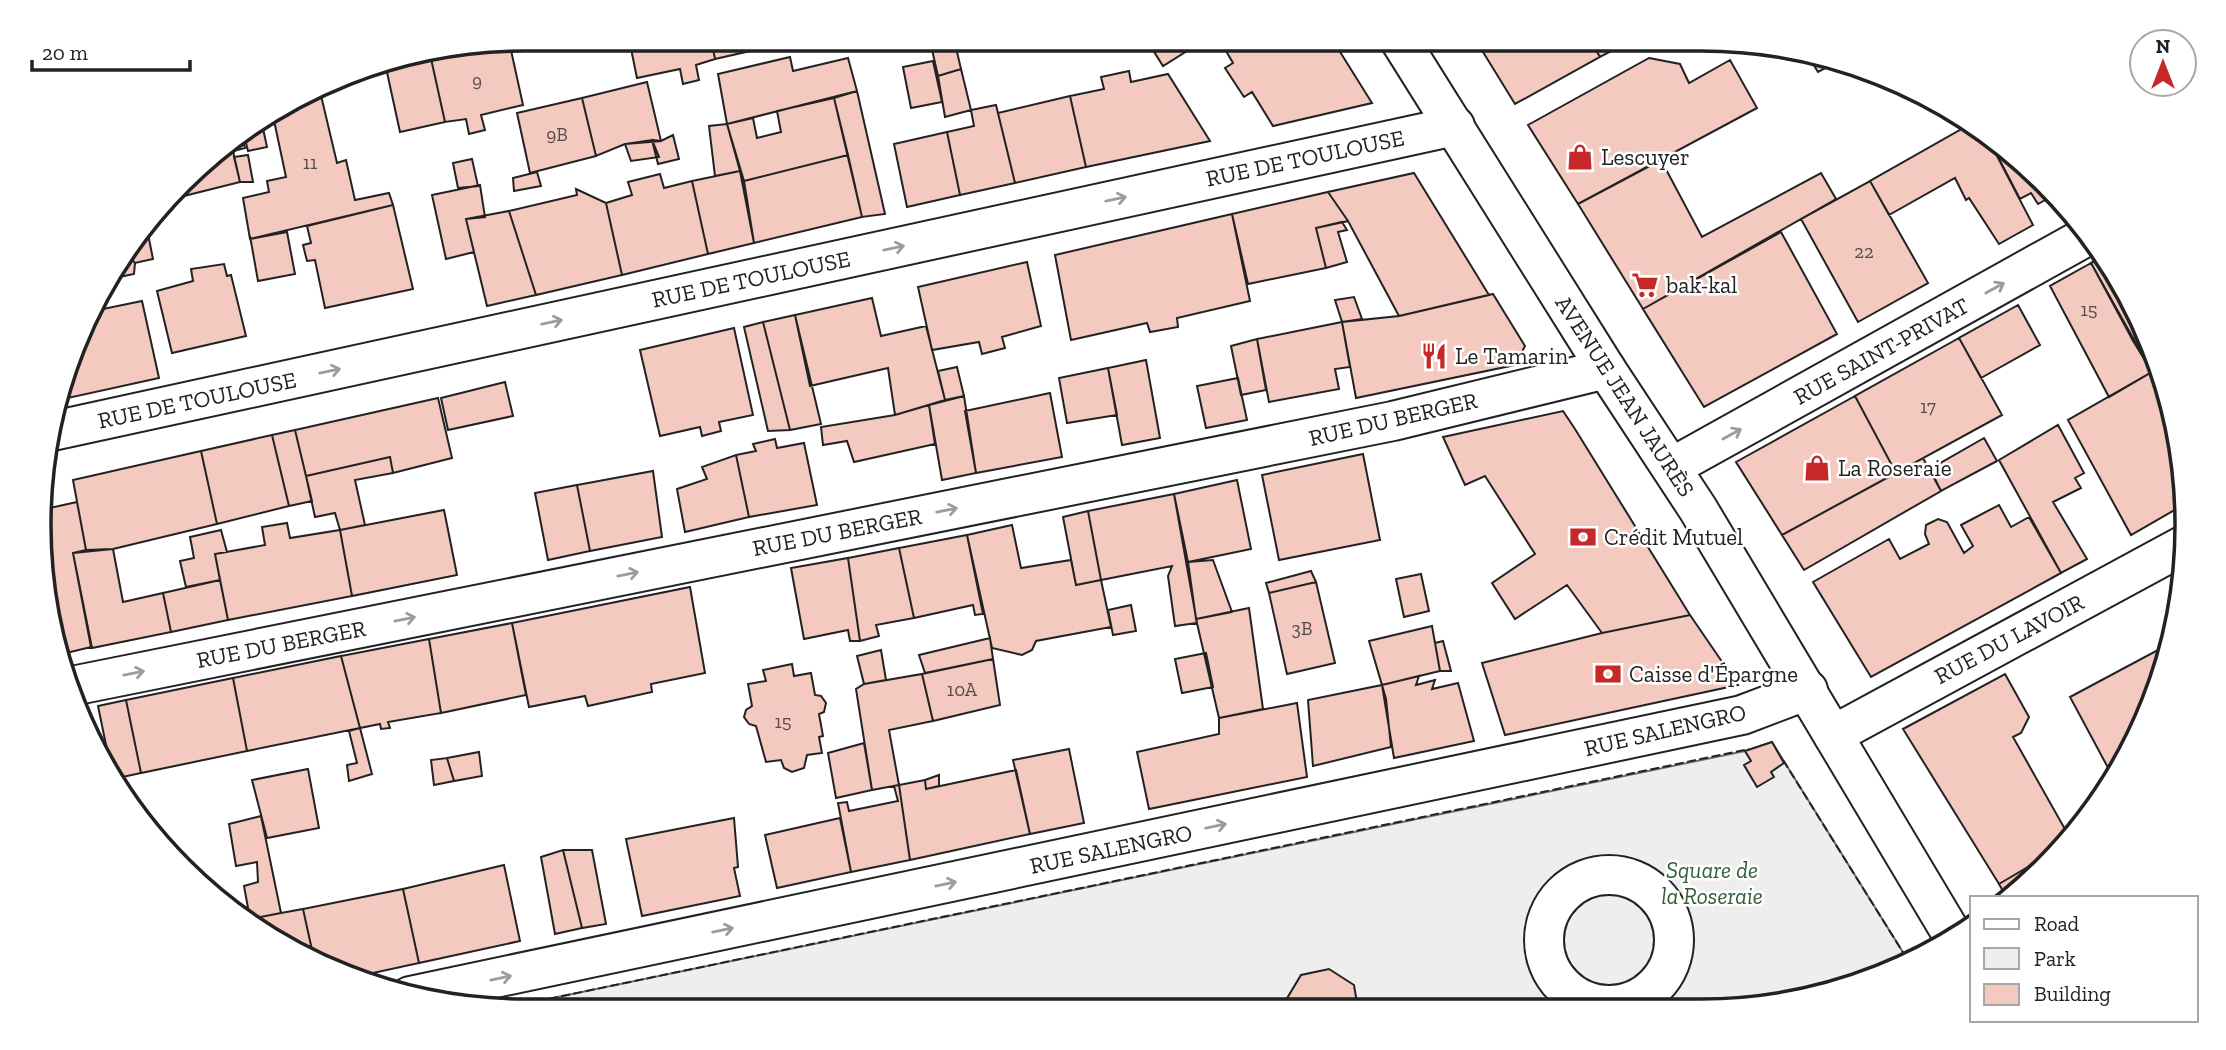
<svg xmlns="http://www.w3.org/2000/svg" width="2226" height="1050" font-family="'Zilla Slab',serif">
<rect width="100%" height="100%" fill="#fff"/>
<!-- green -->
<path fill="#eee" stroke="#6f6f6f" stroke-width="2" d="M1772,742L1909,962L1888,974L1765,1007L500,1009L1745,751Z"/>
<!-- building -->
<path fill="#f3c9c0" stroke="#222" stroke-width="2" d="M629,39H711L715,59L696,65L699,80L683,84L680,69L637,78Z
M711,39H779L781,44L715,59Z
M940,39H954L961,69L938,76L930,41Z
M1146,39H1206L1163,66Z
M1219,39H1332L1372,103L1273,126L1252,92L1244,97L1225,68L1233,63Z
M1475,39H1589L1600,57L1515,104Z
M1589,39H1634L1600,57Z
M509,41L523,105L481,115L485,130L469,134L466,119L445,122L430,54Z
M1805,51L1839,61L1818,72Z
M430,54L445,122L400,132L385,63Z
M790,57L793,71L848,58L857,91L727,124L718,74Z
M1649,58L1680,64L1689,83L1730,60L1757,108L1578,204L1528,125Z
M933,61L942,102L911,108L903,67Z
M961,69L971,110L945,117L938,76Z
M1129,71L1131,82L1168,74L1210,141L1086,167L1070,96L1104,89L1101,77Z
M647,82L661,141L625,144L596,156L582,98Z
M319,87L337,163L346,160L355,200L389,193L393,205L250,239L243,198L269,192L267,181L286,177L272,111Z
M857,91L885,214L862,217L834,98Z
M1070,96L1086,167L1015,183L998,113Z
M582,98L596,156L530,173L517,113Z
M834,98L848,155L744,181L727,124L753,118L757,138L781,132L777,111Z
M996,105L1015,183L960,195L947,132L974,126L971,110Z
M261,119L267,147L248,151L243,131Z
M1974,122L1984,131L2033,225L1999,244L1969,198L1966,200L1955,178L1889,215L1870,181Z
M727,124L740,171L715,176L709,126Z
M947,132L960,195L907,207L894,144Z
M240,133L245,148L233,151L240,182L172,199L205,159Z
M673,135L679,159L658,164L652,140L661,141Z
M652,140L659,157L631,161L625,144Z
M2007,150L2045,181L2056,194L2038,204L2031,193L2020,199L1997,155Z
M248,155L253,182H240L234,157Z
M848,155L862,217L754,243L744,181Z
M472,159L478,186L458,188L453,163Z
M1661,160L1702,237L1821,173L1836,199L1643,309L1578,204Z
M740,171L754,243L708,254L692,181Z
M537,172L541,186L514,191L513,178Z
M1414,173L1489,295L1399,316L1348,221L1328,192Z
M660,174L664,188L692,181L708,254L622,275L606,203L632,195L628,182Z
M1870,181L1928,283L1858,322L1801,219Z
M480,185L485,217L466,219L474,252L446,259L432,195Z
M576,189L606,203L622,275L536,295L509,211L577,195Z
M1328,192L1348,221L1316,228L1326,268L1248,284L1232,214Z
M393,205L413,289L325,308L315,260L307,261L303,245L311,243L307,226Z
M509,211L536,295L487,306L466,219Z
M1232,214L1250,301L1177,318L1178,327L1150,332L1147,323L1071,340L1055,255Z
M1342,222L1347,230L1338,232L1347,262L1326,268L1316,228Z
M147,229L153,259L135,263L127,253Z
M287,232L295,274L258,281L250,236V239Z
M1781,232L1837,334L1704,407L1643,309Z
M2106,255L2142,323L2136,327L2141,334L2132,339L2091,263Z
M128,256L135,263L134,274L105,280Z
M1027,262L1041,326L1002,337L1005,348L982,354L979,342L932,350L918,287Z
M2091,263L2152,372L2109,397L2050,286Z
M224,264L227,276L231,275L246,336L172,353L157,291L193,281L191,269Z
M1493,294L1525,346L1515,365L1356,398L1342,322L1399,316Z
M1354,297L1362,319L1342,322L1335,300Z
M872,298L881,336L926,326L945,400L895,415L888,368L810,386L795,315Z
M142,301L159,378L59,400L93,311Z
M2018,305L2040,345L1981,378L1959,338Z
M795,315L821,424L790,430L763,322Z
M763,322L790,430L768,431L744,327Z
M1342,322L1350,367L1335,369L1339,389L1269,402L1257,339Z
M734,328L753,415L719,422L721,431L702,436L700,427L660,436L640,350Z
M2146,331L2159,368L2152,372L2132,339Z
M1959,338L2002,415L1896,473L1855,396Z
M1257,339L1266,390L1241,395L1231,346Z
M1146,360L1160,438L1122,445L1108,368Z
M957,367L964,396L945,400L938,371Z
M1108,368L1117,415L1067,423L1059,378Z
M2159,368L2178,430L2185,504L2131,535L2068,420Z
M1238,378L1247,420L1206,428L1197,386Z
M505,382L513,416L448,430L441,398Z
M1050,393L1062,457L976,473L965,411Z
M964,396L976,473L942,480L929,405Z
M1855,396L1896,473L1782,535L1736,462Z
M438,398L452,458L393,473L390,457L306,476L295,430Z
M929,405L935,444L854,462L847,441L823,445L821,427L895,415Z
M1563,411L1575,429L1690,615L1602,633L1567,585L1515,619L1492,583L1535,554L1485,476L1465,485L1443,437Z
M2058,425L2084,473L2075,478L2081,488L2053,502L2087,559L2061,573L1999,460Z
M295,430L312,501L289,506L272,435Z
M272,435L289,506L217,524L201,451Z
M1984,438L1997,461L1941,491L1930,469Z
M775,439L777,448L804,443L817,505L749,517L736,455L756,451L753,444Z
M201,451L217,524L113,549L86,550L73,480Z
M1363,454L1380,540L1279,560L1262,475Z
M736,455L749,517L685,532L677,489L707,479L702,467Z
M390,457L393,473L355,480L365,525L340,530L335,513L315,517L306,476Z
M1923,458L1941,491L1804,570L1782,535Z
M653,471L662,537L590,551L577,485Z
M1237,480L1251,549L1188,562L1174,494Z
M577,485L590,551L548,560L535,493Z
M1174,494L1197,623L1175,626L1168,576L1172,566L1101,580L1088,511Z
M77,502L86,550L73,553L91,647L58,655L43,589L45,509Z
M1999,505L2011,527L2029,517L2061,573L1871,677L1813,582L1889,539L1900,559L1929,544L1925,534L1926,525L1938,519L1947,522L1964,553L1973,546L1961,525Z
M444,510L457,575L352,596L340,530Z
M1088,511L1101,580L1076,585L1063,517Z
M287,523L290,538L340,530L352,596L228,620L215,554L265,545L262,527Z
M1012,525L1021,568L1071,560L1076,585L1101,580L1111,627L1036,641L1032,650L1022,655L992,648L967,535Z
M221,530L227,552L215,554L220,580L186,587L180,561L194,558L190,537Z
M967,535L983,614L975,615L973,605L914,618L899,548Z
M899,548L914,618L876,625L879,636L860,641L848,558Z
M113,549L123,602L163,593L171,632L92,648L73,553Z
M848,558L860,641H850L848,630L804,639L791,568Z
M1213,560L1232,612L1196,619L1188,562Z
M1311,571L1316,582L1269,593L1266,583Z
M1421,574L1429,611L1404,617L1396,579Z
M220,580L228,620L171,632L163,593Z
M1316,582L1335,663L1287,674L1269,593Z
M690,587L705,673L651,684L652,692L588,706L585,696L529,707L512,623Z
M1131,605L1136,631L1113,635L1108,610Z
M1249,608L1263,709L1219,718L1196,619Z
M1690,615L1738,685L1505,735L1482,663L1602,633Z
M512,623L526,695L441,713L429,639Z
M1432,626L1440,671L1382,685L1369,641Z
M990,638L993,659L925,673L919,655Z
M429,639L441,713L388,722L390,728L381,729L380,724L360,728L341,656Z
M1443,641L1451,671H1440L1435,643Z
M2171,643L2151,711L2113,777L2070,697Z
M881,650L886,680L864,684L857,656Z
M1206,653L1213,687L1182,693L1175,659Z
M341,656L360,728L247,751L233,678Z
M993,659L1000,705L933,721L922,674Z
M792,664L794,676L811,673L815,695L821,696L826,703L824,712L819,714L823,736L819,737L822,753L807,755L804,768L792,772L784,768L781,760L766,762L756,726L749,724L744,717L746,710L752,706L748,684L766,681L763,670Z
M922,674L933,721L889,730L899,785L872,790L856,689L864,684Z
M2005,674L2029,717L2021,733L2013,737L2070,838L2060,848L1999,884L1903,729Z
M1419,676L1416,685L1435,680L1432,689L1458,683L1474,741L1394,758L1382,685Z
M233,678L247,751L141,773L126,700Z
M1382,685L1386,699L1391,747L1313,766L1308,700Z
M126,700L141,773L113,779L98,706Z
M1297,703L1307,777L1149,809L1137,752L1219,734V718Z
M360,728L372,774L349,781L347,765L357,763L349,731Z
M1772,742L1784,763L1771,772L1774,777L1757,787L1744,765L1751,761L1745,751Z
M864,743L872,790L836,798L828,753Z
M1069,749L1084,823L1030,834L1013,760Z
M479,752L482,776L454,781L447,758Z
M447,758L454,781L434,785L431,760Z
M308,769L319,828L267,838L252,780Z
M1016,770L1030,834L910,860L899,785L925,780L926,789Z
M939,775V786L926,789L925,780Z
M899,785L910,860L851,872L838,803L847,802L849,811L898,801L894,786Z
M261,816L281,913L250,919L244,886L258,882L257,862L236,866L229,824Z
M734,818L738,867L734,868L740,896L642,916L626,839Z
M840,818L851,872L777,888L765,835Z
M2060,848L2010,898H2007L1999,884Z
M563,850H592L606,924L582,928Z
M563,850L582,928L555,934L541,857Z
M504,865L520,941L419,963L403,889Z
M403,889L419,963L350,978L314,959L303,909Z
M303,909L314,959L250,919L281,913Z
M1329,969L1354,985L1358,1009H1288L1286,1000L1301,975Z"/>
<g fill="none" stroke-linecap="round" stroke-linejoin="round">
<!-- street casing -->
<g stroke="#222" stroke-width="42">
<path id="street" d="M48,432L1455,126
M1672,467L2089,235
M67,687L1393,421L1606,369
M1833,735L2186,544
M1544 940a65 65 0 1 1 130 0a65 65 0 1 1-130 0Z
M410,996L1742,715L1808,690"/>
</g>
<!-- secondary casing -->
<g stroke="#222" stroke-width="42">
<path id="secondary" d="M1399,39L1606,369L1698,509L1953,936"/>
</g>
<!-- street -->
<use href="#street" stroke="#fff" stroke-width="38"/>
<!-- secondary -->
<use href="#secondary" stroke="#fff" stroke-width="38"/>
<!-- fence -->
<path stroke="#222" stroke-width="2" stroke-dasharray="9 3.5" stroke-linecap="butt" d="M1783,760L1909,962
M500,1009L1749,749"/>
</g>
<!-- one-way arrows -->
<defs><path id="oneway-shaft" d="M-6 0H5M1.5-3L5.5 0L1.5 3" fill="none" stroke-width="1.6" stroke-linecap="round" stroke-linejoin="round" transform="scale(1.75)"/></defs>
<g stroke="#9c9c9c">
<use href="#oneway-shaft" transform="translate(1116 199) rotate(-12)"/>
<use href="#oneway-shaft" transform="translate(894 248) rotate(-12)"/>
<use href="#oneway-shaft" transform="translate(1995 288) rotate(-29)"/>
<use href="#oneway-shaft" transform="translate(552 322) rotate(-12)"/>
<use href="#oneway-shaft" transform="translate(330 371) rotate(-12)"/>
<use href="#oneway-shaft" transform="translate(1732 434) rotate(-29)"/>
<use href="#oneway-shaft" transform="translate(947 510) rotate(-11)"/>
<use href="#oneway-shaft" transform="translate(628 574) rotate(-11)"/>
<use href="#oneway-shaft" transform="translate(405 619) rotate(-11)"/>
<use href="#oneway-shaft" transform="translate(134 673) rotate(-11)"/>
<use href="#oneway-shaft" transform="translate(1216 826) rotate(-12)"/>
<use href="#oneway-shaft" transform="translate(946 884) rotate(-12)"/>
<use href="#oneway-shaft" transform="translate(723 930) rotate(-12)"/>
<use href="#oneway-shaft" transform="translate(501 978) rotate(-12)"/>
</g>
<!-- icons -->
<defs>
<g id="shop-bare" transform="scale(2.1)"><path d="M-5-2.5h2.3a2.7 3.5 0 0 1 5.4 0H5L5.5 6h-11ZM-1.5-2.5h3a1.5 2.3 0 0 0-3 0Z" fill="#c62828" stroke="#fff" stroke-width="2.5" paint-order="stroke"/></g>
<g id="supermarket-bare" transform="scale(2.1)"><path d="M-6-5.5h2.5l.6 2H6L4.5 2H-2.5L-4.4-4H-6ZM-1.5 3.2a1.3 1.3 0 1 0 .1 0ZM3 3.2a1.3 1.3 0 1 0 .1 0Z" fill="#c62828" stroke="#fff" stroke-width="2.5" paint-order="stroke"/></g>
<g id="restaurant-bare" transform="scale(2.1)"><path d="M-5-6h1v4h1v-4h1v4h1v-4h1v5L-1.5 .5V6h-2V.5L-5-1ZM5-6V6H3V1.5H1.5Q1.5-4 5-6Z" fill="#c62828" stroke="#fff" stroke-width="2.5" paint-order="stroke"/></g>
<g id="bank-bare" transform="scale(2.1)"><path d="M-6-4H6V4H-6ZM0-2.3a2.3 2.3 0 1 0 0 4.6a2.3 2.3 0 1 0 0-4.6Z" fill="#c62828" stroke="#fff" stroke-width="2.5" paint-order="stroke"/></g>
</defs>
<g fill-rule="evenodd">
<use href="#shop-bare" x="1580" y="157"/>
<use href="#supermarket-bare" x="1645" y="285"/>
<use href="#restaurant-bare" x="1434" y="356"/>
<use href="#shop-bare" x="1817" y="468"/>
<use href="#bank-bare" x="1583" y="537"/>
<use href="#bank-bare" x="1608" y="674"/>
</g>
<g text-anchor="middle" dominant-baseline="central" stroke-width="5" stroke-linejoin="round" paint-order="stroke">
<!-- number labels -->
<g font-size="19" fill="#564c4a">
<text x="477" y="80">9</text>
<text x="557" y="134">9B</text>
<text x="310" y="162">11</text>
<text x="1864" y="251">22</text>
<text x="2089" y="309">15</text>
<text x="1928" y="406">17</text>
<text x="1302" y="628">3B</text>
<text x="962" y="689">10A</text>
<text x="783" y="721">15</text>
</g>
<!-- poi labels -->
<g font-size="23" fill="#222" stroke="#fff" text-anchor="start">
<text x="1601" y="157">Lescuyer</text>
<text x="1666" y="285">bak-kal</text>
<text x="1455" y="356">Le Tamarin</text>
<text x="1838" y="468">La Roseraie</text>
<text x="1604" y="537">Crédit Mutuel</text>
<text x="1629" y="674">Caisse d'Épargne</text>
</g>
<!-- street labels -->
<g font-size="23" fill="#222" stroke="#fff">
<text transform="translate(1305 158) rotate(-12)">RUE DE TOULOUSE</text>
<text transform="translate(751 279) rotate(-12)">RUE DE TOULOUSE</text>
<text transform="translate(1881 351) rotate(-29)">RUE SAINT-PRIVAT</text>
<text transform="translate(1625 396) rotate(57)">AVENUE JEAN JAURÈS</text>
<text transform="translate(197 400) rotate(-12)">RUE DE TOULOUSE</text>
<text transform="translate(1393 419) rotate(-13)">RUE DU BERGER</text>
<text transform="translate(837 532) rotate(-11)">RUE DU BERGER</text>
<text transform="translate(2009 639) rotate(-28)">RUE DU LAVOIR</text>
<text transform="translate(281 644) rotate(-11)">RUE DU BERGER</text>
<text transform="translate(1665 730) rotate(-13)">RUE SALENGRO</text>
<text transform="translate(1111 849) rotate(-12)">RUE SALENGRO</text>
</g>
<!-- park labels -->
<g font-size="23" font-style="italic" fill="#2f5e38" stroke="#fff">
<text x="1712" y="870">Square de<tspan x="1712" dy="26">la Roseraie</tspan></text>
</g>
</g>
<!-- crop -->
<path d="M0 0H2226V1050H0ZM525 51H1701A474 474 0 0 1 2175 525V525A474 474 0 0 1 1701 999H525A474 474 0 0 1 51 525V525A474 474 0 0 1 525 51Z" fill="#fff" fill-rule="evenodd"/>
<path fill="none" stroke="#222" stroke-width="3.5" d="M525 51H1701A474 474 0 0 1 2175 525V525A474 474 0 0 1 1701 999H525A474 474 0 0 1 51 525V525A474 474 0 0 1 525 51Z"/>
<!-- legend -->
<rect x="1970" y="896" width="228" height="126" fill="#ffffff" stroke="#a7a7a7" stroke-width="2"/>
<rect x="1984" y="919" width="35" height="10" fill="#ffffff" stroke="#a7a7a7" stroke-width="2"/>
<text x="2034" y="931" font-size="21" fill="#222222">Road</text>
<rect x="1984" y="948" width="35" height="21" fill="#eeeeee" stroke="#a7a7a7" stroke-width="2"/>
<text x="2034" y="966" font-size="21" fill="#222222">Park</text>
<rect x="1984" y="984" width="35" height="21" fill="#f3c9c0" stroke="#a7a7a7" stroke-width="2"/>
<text x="2034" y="1001" font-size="21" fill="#222222">Building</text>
<!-- north arrow -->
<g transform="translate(2163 63)"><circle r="33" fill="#ffffff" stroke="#a7a7a7" stroke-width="2"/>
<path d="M0-5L12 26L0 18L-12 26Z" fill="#c62828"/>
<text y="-10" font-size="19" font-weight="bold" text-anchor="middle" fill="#222222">N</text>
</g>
<!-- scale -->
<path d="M32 60v10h158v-10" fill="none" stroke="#222222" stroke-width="3.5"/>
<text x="42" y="60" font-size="21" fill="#222222" stroke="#ffffff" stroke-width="5" paint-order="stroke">20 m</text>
</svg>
